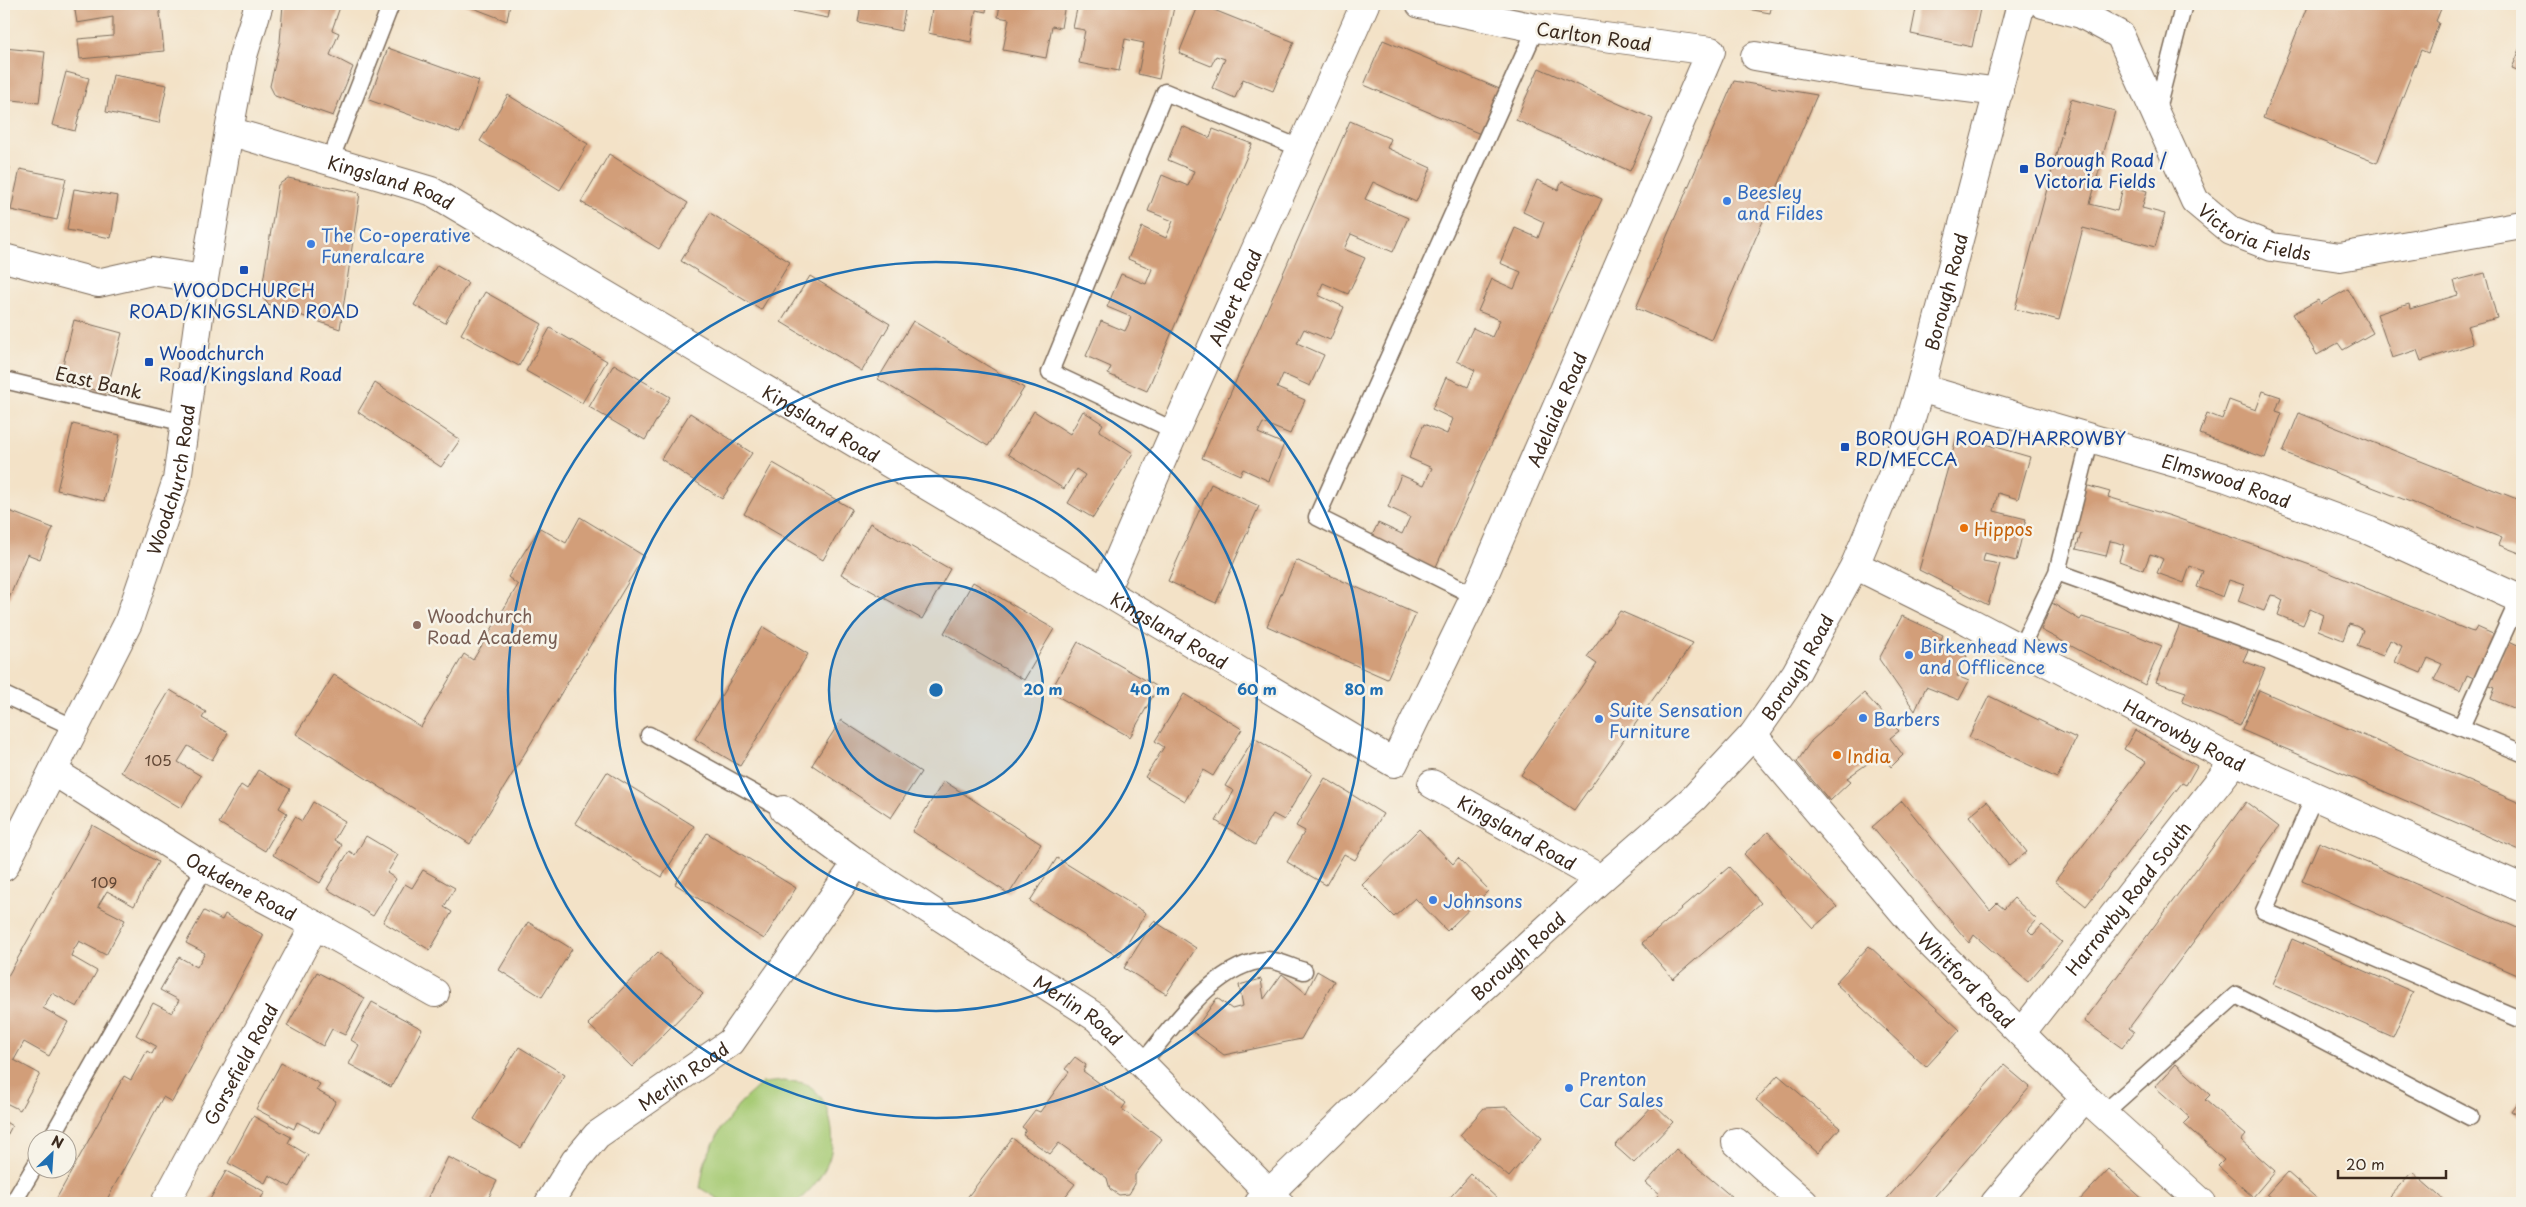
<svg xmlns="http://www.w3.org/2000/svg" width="2526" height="1207" font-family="'Playpen Sans',sans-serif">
<rect width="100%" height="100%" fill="#f7f3e8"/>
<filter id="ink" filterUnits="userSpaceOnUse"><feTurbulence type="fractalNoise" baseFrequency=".02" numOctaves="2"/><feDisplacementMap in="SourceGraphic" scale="10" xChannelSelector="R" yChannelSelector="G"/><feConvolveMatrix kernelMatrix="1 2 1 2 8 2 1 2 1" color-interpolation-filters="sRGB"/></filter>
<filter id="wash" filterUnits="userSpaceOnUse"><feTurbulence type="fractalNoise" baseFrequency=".0096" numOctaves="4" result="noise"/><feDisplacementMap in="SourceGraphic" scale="20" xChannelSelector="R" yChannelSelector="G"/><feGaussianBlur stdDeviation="1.12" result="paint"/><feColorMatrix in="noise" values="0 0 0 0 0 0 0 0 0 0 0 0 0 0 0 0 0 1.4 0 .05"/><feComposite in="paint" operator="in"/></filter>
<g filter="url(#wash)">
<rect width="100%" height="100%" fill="#f3e2c7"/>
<!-- green -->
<path fill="#a6ca73" stroke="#707a48" d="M783,1081C790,1082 799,1081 806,1084C815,1088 824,1100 827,1109C841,1150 827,1176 796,1203H725L700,1188L705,1160L721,1129L741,1102L762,1083Z"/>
<g id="blocks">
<!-- building -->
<path fill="#d29e79" d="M74,4H159L164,51L80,59L78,39L113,36V17L77,23Z
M283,4H341L332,30L339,33L330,55L353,67L333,116L275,96L270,86L280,42Z
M463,4H510L507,21Z
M787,4H831L828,18L786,10Z
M861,4H906L901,31L858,22Z
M933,4H987L986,12L976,10L971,42L928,33Z
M1000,4H1065L1061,28L1052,26L1046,58L1003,50L1009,19L998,17Z
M1078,4H1168L1167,6L1174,7L1159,79L1138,74L1144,43L1134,41L1125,39L1119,71L1079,63L1085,30L1073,28Z
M1199,4L1294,42L1273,91L1243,79L1235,98L1212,88L1225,59L1216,56L1211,66L1179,53Z
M1719,4H1772L1770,13Z
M1917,4H1981L1972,47L1911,34Z
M2308,4H2443L2436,21L2439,23L2428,53L2421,50L2377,163L2263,118Z
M1383,40L1502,90L1483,135L1364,85Z
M2522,45V72L2512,68Z
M4,48L45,52L39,103L4,99Z
M388,48L479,81L460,133L369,100Z
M1539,68L1653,119L1630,171L1516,120Z
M66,72L89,78L75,131L52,125Z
M113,75L167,85L159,123L106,112Z
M1734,81L1817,95L1712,340L1636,308Z
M508,95L588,144L560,190L480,141Z
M2071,99L2115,111L2090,204L2117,211L2124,184L2147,191L2142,208L2165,214L2155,247L2083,228L2059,320L2015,309Z
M1350,121L1391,139L1387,148L1431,168L1416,202L1373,182L1365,199L1408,218L1393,252L1351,234L1344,249L1365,258L1348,294L1323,283L1318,295L1344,307L1330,340L1304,329L1297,343L1324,355L1310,386L1283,374L1277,388L1305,400L1290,434L1263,423L1258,433L1284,444L1269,481L1243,469L1240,475L1202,458Z
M1182,126L1210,138L1213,129L1252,144L1147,391L1108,374L1111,367L1086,356L1101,321L1125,331L1129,323L1131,317L1107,307L1121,274L1146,284L1152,269L1128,259L1142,227L1166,238L1173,221L1148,211L1162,175L1188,186L1194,171L1168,160Z
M609,154L688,203L659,249L581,202Z
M4,166L10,167L5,200H4Z
M20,169L66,178L57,220L11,210Z
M288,178L360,193L340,329L268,304L261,295L278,185Z
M1537,180L1558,190L1562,182L1602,199L1435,569L1370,540L1378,523L1402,534L1410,517L1388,507L1401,475L1424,485L1432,468L1409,458L1424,424L1447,434L1453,419L1432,409L1446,377L1468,387L1475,370L1457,361L1473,328L1492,337L1500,320L1478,311L1492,279L1514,289L1521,272L1500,263L1515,228L1538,238L1544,222L1523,212Z
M74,189L118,196L111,238L67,230Z
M710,213L790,262L761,310L681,261Z
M437,265L468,283L445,323L414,305Z
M2485,273L2497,318L2467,326L2473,344L2421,361L2417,350L2392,358L2377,314L2409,304L2410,309L2458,295L2454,281Z
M810,276L890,324L862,371L781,322Z
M2348,289L2373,333L2343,350L2338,343L2317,355L2293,314L2318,300L2321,304Z
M485,292L542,324L519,366L461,334Z
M74,320L122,333L106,393L59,381Z
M913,321L1024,388L988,446L878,379Z
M550,328L607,361L582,403L526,371Z
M614,364L670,397L645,440L589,407Z
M375,383L460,440L441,467L358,412Z
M2263,391L2281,397L2276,411L2282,413L2265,458L2200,434L2207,413L2222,419L2229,400L2256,410Z
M1034,411L1070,434L1083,411L1103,424L1099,431L1133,453L1093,518L1068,503L1085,475L1076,469L1064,489L1008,454Z
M690,413L752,453L722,499L661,459Z
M2299,413L2522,501V554L2499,545L2502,538L2283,452Z
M73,424L120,435L104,501L57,490Z
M1957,436L2030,457L2018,499L1998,493L1994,511L2026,519L2016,561L1985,553L1983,561L2000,564L1988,605L1919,570Z
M773,463L852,509L823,560L744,514Z
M1211,484L1259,506L1216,603L1168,581Z
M2085,485L2110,492L2108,497L2171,516L2313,566L2470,631L2474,632L2477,627L2495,635L2476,679L2467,675L2460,691L2434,680L2442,664L2428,658L2421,673L2395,662L2402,646L2390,640L2383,656L2357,646L2363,630L2356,626L2349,624L2343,640L2318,630L2323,615L2317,612L2310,609L2303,625L2278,615L2283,600L2276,596L2271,595L2264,611L2238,601L2244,585L2229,580L2223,597L2197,587L2203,571L2190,566L2184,583L2157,573L2163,559L2157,556L2150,554L2144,570L2119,561L2124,545L2116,542L2110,541L2106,556L2076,549L2081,534L2072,531Z
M4,509L53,528L40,559L27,554L4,611Z
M580,517L644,556L470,844L296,734L334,675L421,727L464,654L473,660L518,585L508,577L540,528L566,543Z
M870,523L950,569L922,619L841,574Z
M1296,560L1416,614L1387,679L1267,626Z
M973,582L1054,629L1024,680L944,633Z
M2052,603L2080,620L2082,617L2126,631L2162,646L2145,685L2041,630Z
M1620,611L1693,643L1574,810L1521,775L1597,664L1587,657Z
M1902,616L1943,635L1940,642L1967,656L1957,676L1969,681L1959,700L1926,687L1915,711L1879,659Z
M2180,624L2249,648L2243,661L2265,669L2240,726L2182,702L2186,692L2156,682Z
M763,627L808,654L740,766L695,739Z
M2507,640L2522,647V706L2520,711L2491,699L2495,688L2487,685Z
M1078,642L1158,687L1130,737L1050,692Z
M170,690L206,712L202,718L228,733L212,760L188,746L178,762L201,776L181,808L121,772Z
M2259,690L2522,804V851L2242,730Z
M1864,693L1899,731L1890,738L1903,755L1891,767L1881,754L1847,778L1851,781L1830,801L1797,762L1811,741Z
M1184,694L1242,729L1213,776L1203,770L1185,801L1145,777L1164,747L1155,741Z
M1989,696L2076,738L2057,778L1969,737Z
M841,720L921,772L891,818L812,765Z
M2135,730L2197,766L2186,785L2182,783L2086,906L2055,881L2146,762L2124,749Z
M1254,738L1312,773L1284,820L1273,814L1255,845L1216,821L1234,791L1225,786Z
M258,770L290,789L279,808L287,813L265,851L219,823L241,785L247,789Z
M607,772L694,826L662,877L575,823Z
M1325,778L1383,814L1355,860L1344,854L1326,885L1287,862L1305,831L1296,826Z
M944,781L1041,844L1009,894L912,831Z
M1902,801L1990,910L1997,903L2004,909L2014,898L2037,920L2028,930L2033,935L2042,925L2062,942L2028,982L1974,935L1969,943L1872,827Z
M1987,801L2027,852L2009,866L1969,816Z
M313,802L345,821L334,840L342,845L320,883L273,855L295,817L302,821Z
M2246,802L2279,827L2129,1028L2134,1032L2122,1048L2084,1021Z
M92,825L158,862L134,906L107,891L98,906L125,920L106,955L79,941L73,951L71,956L97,971L77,1007L52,993L43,1008L68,1022L49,1056L24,1042L14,1060L40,1074L20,1110L4,1102V983Z
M1419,829L1453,864L1458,858L1489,890L1447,931L1415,898L1394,917L1362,885Z
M1768,832L1837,907L1813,928L1744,854Z
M707,833L796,888L764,939L675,884Z
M366,836L398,855L387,873L396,879L373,916L327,889L349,851L355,855Z
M2319,842L2522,930V977L2302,881Z
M1057,858L1146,913L1119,957L1030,901Z
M1729,867L1761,903L1673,979L1642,943Z
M423,870L455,888L444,907L452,912L430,950L383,922L405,884L412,888Z
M204,911L222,920L225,914L264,935L172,1102L163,1097L105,1203H54L124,1076L131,1080L147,1051L152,1054L156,1046L136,1035L153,1003L172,1013L179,1000L160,990L179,957L197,967L205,953L186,943Z
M1154,921L1196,948L1166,994L1124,968Z
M528,922L572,949L542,997L499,970Z
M2292,939L2413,992L2393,1037L2273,984Z
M1869,946L1960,1030L1926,1067L1835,983Z
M658,952L703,994L632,1067L588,1024Z
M1317,971L1334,981L1301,1039L1224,1055L1193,1032L1217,998L1232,1009L1243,1006L1239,985L1261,979L1264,999L1282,974L1306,993Z
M317,972L365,998L345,1035L332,1029L323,1046L287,1026Z
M372,1002L422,1029L391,1087L349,1064L359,1045L351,1040Z
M519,1047L565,1075L521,1148L474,1119Z
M1075,1057L1086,1065L1083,1071L1126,1103L1122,1109L1162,1139L1135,1175V1184L1129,1194L1119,1195L1110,1189L1107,1178L1059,1143L1050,1154L1023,1135L1026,1130L1022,1127L1035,1110L1040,1112L1069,1072L1065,1069Z
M281,1063L320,1084L316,1090L336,1101L319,1133L297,1122L294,1129L256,1109Z
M2176,1064L2210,1095L2205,1100L2246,1135L2241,1141L2275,1171L2253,1197L2218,1166L2224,1160L2184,1124L2190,1118L2155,1087Z
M2004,1065L2030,1087L1929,1203H1883Z
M1778,1075L1840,1128L1818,1153L1756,1100Z
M2522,1095V1118L2511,1111Z
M1654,1104L1673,1122L1634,1163L1615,1146Z
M1507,1107L1542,1138L1509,1177L1460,1135L1484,1108Z
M253,1116L291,1137L288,1143L308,1155L290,1187L269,1175L265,1183L228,1163Z
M4,1121L12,1126L4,1141Z
M1012,1138L1075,1184L1060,1203H963Z
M1676,1149L1699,1169L1739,1203H1651L1659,1194L1646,1183Z
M448,1157L497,1181L486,1203H425Z
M2109,1169L2145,1201L2143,1203H2077Z
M226,1171L265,1192L261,1198L270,1203H208Z
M2287,1172L2322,1203H2278L2267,1194Z
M2412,1172L2447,1203H2396L2389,1197Z
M1471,1174L1502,1203H1445Z"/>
</g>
</g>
<g filter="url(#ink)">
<use href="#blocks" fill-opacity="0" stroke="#7b6a59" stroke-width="1"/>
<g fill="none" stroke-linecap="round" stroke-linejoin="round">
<!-- service casing -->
<g stroke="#7b6a59" stroke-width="19">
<path id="service" d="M2156,113L2184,4
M330,161L391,4
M4,380L185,423
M1173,430L1050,372L1165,92L1302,149
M2091,436L2057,572L2273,649L2522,753
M1475,596L1317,517L1536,28
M2020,649L2057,572
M4,695L75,728
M2461,727L2519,599
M649,735L784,810
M2314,797L2264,911L2522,1020
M1142,1063C1172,1028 1216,962 1267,960C1278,960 1293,968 1304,971
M2104,1113L2236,995L2470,1117
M50,1140L205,867
M13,1203L38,1161"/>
</g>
<!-- minor casing -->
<g stroke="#7b6a59" stroke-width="30">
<g id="minor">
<path id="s1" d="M2043,4L2081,14L2120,35L2195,201L2231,231L2272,247L2340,257L2522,225"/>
<path d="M1755,56L1864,75L1999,92"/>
<path id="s2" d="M229,131L431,191L1394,763L1475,596L1711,51L1536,28L1420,4"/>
<path d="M4,258L98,283L151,271L204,279"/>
<path id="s3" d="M1920,388L2227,478L2370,531L2522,600"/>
<path id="s4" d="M1855,565L1970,622L2235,761L2522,888"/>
<path id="s5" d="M1105,591C1189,394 1279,200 1365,4"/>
<path id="s6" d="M1753,735L1927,940L2085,1097L2202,1203"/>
<path id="s7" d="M53,771L205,867L315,925L435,993"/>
<path id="s8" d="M1432,784L1601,879"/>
<path id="s9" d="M784,810L857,863L1097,1018L1279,1203"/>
<path id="s10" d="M2021,1033L2235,761"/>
<path d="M1736,1142L1804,1203"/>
<path id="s11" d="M165,1203L315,925"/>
<path id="s12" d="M549,1203L575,1161L597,1135L731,1042L857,863"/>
<path d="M1995,1203L2085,1097"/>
</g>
</g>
<!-- tertiary casing -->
<g stroke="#7b6a59" stroke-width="30">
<g id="tertiary">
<path id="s13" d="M4,867L128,623L177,480L204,279L229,131L243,56L259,4"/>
</g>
</g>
<!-- trunk casing -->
<g stroke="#7b6a59" stroke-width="30">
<g id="trunk">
<path id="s14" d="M1259,1203L1436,1030L1601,879L1694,798L1753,735L1796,673L1855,565L1898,462L1920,388L2021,4"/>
</g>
</g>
<!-- service -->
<use href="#service" stroke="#fff" stroke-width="16"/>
<!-- minor -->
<use href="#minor" stroke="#fff" stroke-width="28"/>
<!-- tertiary -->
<use href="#tertiary" stroke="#fff" stroke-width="28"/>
<!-- trunk -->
<use href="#trunk" stroke="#fff" stroke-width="28"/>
</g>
</g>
<!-- distance rings -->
<circle cx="936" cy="690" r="107" fill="#1f6fb2" fill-opacity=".12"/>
<g fill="none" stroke="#1f6fb2" stroke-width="2.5">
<circle cx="936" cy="690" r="107"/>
<circle cx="936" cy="690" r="214"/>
<circle cx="936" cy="690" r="321"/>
<circle cx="936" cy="690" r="428"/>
</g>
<!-- markers -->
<g fill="#1a4fb4" stroke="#f7f3e8" stroke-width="2">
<rect x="2019" y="164" width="10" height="10" rx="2.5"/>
<rect x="239" y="265" width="10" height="10" rx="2.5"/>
<rect x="144" y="357" width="10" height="10" rx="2.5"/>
<rect x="1840" y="442" width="10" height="10" rx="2.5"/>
</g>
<g fill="#3f7fe0" stroke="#f7f3e8" stroke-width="2">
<circle cx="1727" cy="201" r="5"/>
<circle cx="311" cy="244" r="5"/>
<circle cx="1909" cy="655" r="5"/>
<circle cx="1863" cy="718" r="5"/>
<circle cx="1599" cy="719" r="5"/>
<circle cx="1433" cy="900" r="5"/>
<circle cx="1569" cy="1088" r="5"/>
</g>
<g fill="#e8710a" stroke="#f7f3e8" stroke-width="2">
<circle cx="1964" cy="528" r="5"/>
<circle cx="1837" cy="755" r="5"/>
</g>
<circle fill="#8d6e63" stroke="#f7f3e8" stroke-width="2" cx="417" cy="625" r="5"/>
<g text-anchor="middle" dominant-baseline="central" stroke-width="5" stroke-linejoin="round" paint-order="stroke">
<!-- number labels -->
<g font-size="15" fill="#614735">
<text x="158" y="759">105</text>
<text x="104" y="881">109</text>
</g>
<!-- street labels -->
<g font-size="18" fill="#3b2a1e" stroke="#f7f3e8">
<text transform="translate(1594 36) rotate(8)">Carlton Road</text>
<text stroke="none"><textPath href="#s2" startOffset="170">Kingsland Road</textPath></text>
<text stroke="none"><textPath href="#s1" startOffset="335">Victoria Fields</textPath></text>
<text stroke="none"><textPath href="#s14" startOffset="1168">Borough Road</textPath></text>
<text stroke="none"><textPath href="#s5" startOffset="321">Albert Road</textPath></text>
<text transform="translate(99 382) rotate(13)">East Bank</text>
<text stroke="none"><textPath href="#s2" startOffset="1720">Adelaide Road</textPath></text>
<text stroke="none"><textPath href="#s2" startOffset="665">Kingsland Road</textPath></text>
<text stroke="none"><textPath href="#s13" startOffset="424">Woodchurch Road</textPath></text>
<text stroke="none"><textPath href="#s3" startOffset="320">Elmswood Road</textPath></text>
<text stroke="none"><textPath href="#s2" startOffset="1070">Kingsland Road</textPath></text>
<text stroke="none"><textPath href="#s14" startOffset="762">Borough Road</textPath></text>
<text stroke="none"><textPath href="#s4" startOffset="371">Harrowby Road</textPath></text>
<text stroke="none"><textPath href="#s8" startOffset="98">Kingsland Road</textPath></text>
<text stroke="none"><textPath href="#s7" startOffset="221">Oakdene Road</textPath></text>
<text stroke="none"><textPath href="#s10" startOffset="172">Harrowby Road South</textPath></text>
<text stroke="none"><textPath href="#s14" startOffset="358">Borough Road</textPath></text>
<text stroke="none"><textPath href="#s6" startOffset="325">Whitford Road</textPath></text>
<text stroke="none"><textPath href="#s9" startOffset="356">Merlin Road</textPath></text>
<text stroke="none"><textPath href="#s11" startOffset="158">Gorsefield Road</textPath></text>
<text stroke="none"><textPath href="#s12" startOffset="188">Merlin Road</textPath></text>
</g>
<!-- transit labels -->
<g font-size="18" fill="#164399" stroke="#f7f3e8" text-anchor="start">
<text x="2034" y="159">Borough Road /<tspan x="2034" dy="21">Victoria Fields</tspan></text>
<text x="244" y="289" text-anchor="middle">WOODCHURCH<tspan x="244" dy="21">ROAD/KINGSLAND ROAD</tspan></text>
<text x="159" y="352">Woodchurch<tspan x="159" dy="21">Road/Kingsland Road</tspan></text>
<text x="1855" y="437">BOROUGH ROAD/HARROWBY<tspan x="1855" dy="21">RD/MECCA</tspan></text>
</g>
<!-- shop labels -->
<g font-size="18" fill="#366cbe" stroke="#f7f3e8" text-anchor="start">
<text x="1737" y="191">Beesley<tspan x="1737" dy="21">and Fildes</tspan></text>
<text x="321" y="234">The Co-operative<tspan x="321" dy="21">Funeralcare</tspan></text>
<text x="1919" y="645">Birkenhead News<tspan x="1919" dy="21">and Offlicence</tspan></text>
<text x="1609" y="709">Suite Sensation<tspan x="1609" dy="21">Furniture</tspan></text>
<text x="1873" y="718">Barbers</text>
<text x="1443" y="900">Johnsons</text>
<text x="1579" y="1078">Prenton<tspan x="1579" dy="21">Car Sales</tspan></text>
</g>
<!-- food labels -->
<g font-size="18" fill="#c56008" stroke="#f7f3e8" text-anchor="start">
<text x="1974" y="528">Hippos</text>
<text x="1847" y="755">India</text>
</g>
<!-- education labels -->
<g font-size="18" fill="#785e54" stroke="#f7f3e8" text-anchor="start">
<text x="427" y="615">Woodchurch<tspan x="427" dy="21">Road Academy</tspan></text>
</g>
</g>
<circle cx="936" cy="690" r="8" fill="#1f6fb2" stroke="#f7f3e8" stroke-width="2.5"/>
<g font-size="15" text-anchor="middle" font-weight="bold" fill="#1f6fb2" stroke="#f7f3e8" stroke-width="5" stroke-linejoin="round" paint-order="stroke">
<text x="1043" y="695">20 m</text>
<text x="1150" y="695">40 m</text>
<text x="1257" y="695">60 m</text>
<text x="1364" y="695">80 m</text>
</g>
<!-- margin -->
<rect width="2526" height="1207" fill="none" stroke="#f7f3e8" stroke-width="20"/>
<!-- north arrow -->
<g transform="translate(52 1154) rotate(25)"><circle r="24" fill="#f7f3e8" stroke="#aca397"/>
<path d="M0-4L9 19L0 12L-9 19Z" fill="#1f6fb2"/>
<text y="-8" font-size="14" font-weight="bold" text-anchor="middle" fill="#3b2a1e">N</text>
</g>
<!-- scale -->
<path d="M2338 1170v8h108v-8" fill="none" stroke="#3b2a1e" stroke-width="2.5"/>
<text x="2346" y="1170" font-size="15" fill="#3b2a1e" stroke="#f7f3e8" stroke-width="4" paint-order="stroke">20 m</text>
</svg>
